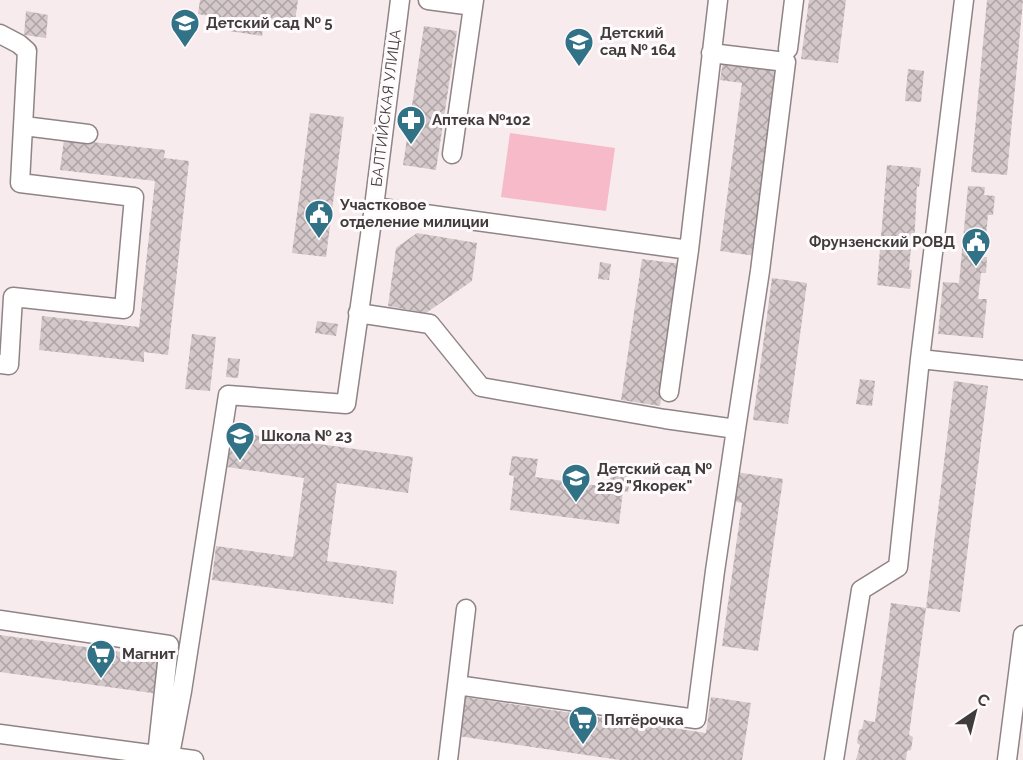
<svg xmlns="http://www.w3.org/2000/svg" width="1023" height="760" font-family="Raleway,sans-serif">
<defs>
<pattern id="building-cross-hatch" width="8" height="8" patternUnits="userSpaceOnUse" patternTransform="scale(1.5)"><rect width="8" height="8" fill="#d4c8cb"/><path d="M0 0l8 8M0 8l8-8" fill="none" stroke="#ada4a6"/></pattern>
</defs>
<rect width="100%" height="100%" fill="#f7ebed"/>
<!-- grass -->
<path fill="#f6bac9" d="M510,133L615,148L606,211L501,197Z"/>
<!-- building -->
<path fill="url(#building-cross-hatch)" d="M200,0H298L294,28L264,23L262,36L229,31L230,20L198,14Z
M809,0H846L838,63L801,59Z
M987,0H1023L1007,175L971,172Z
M26,11L48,15L46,38L24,35Z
M424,26L457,31L436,170L403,165Z
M723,62L780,69L756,256L720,251L742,83L720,80Z
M908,69L924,71L921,102L905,101Z
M310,113L344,117L326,257L292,253Z
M64,139L165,150L164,158L189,161L168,355L144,352V362L39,350L42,316L139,327L155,181L60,170Z
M887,165L921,168L919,187L917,186L914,247H911L909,270H912L910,289L877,285Z
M968,186L985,187L984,195L995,196L993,215H988L984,257H987L986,273H981L978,299H987L983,338L938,334L943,282L959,283Z
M417,233L477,243L472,281L426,313L388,306L396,248Z
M642,259L681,264L660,406L621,400Z
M600,262L611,264L609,280L598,279Z
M772,278L807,283L788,424L753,420Z
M317,321L338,324L336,336L315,333Z
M192,334L216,337L210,391L185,389Z
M228,358L240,359L238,378L226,377Z
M860,379L875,381L872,406L856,404Z
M954,381L988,386L960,612L926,608Z
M232,432L413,457L408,493L337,483L327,561L397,571L393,604L212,580L216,546L293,557L304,478L227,467Z
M512,456L538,459L535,477L607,487L609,468L631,471L628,492L623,491L619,524L510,510L514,476L509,475Z
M736,472L783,479L758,651L722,646L742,503L732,501Z
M891,603L926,608L909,735L913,737L911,750L907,751L906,760H856L860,745L857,743L859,730L862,729L864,720L875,722Z
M0,635L163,658L159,694L0,672Z
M464,697L706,733L711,697L751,703L742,760H620L458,736Z"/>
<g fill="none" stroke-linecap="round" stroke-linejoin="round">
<!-- minor casing -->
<g stroke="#8f8486" stroke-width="21">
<path id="minor" d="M428,0L473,6
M0,34L19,44L27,51L20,183L134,197L124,309L13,297L9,365L0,364
M788,49L794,0
M24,126L88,134
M452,154L474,0
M374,207L689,250
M358,313L430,324L481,387L665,419L736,429L760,271L786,62L711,53
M920,359L1023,370
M669,392L689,250L718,0
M0,620L169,645L157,755
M457,685L466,609
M0,734L194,760
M169,760L182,691L228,395L346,404L374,207L400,0
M448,760L457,685L696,719L715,571L736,429
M834,760L861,590L898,567L920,359L964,0
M1007,760L1023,635"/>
</g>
<!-- minor -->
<use href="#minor" stroke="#fff" stroke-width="18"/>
</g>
<!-- icons -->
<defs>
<g id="school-pin" transform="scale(1.5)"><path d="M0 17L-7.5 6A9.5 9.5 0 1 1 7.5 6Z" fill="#327286" stroke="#fffafb"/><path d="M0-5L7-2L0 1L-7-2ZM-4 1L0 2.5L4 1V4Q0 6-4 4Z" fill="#fff"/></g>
<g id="pharmacy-pin" transform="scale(1.5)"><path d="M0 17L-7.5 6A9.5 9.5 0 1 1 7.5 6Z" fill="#327286" stroke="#fffafb"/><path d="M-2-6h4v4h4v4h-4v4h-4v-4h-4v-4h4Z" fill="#fff"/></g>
<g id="civic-pin" transform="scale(1.5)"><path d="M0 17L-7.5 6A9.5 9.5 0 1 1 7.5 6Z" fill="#327286" stroke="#fffafb"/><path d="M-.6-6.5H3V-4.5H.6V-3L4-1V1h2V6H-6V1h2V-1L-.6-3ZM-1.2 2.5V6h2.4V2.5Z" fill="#fff"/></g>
<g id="supermarket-pin" transform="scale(1.5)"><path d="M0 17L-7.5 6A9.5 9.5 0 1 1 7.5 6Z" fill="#327286" stroke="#fffafb"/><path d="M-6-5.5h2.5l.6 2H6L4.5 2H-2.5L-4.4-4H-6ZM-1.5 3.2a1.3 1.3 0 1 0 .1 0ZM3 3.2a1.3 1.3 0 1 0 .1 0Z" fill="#fff"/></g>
</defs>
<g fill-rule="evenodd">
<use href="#school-pin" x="185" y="23"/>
<use href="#school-pin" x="579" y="42"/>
<use href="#pharmacy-pin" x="411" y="120"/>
<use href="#civic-pin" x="319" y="214"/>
<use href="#civic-pin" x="976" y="242"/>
<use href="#school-pin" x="240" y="436"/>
<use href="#school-pin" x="576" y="478"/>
<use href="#supermarket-pin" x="101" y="654"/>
<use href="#supermarket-pin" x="583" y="720"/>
</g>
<g text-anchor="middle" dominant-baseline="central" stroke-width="6" stroke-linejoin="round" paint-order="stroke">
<!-- poi labels -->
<g font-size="15" font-weight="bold" fill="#403b3c" stroke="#fffafb" text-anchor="start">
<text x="206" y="23">Детский сад № 5</text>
<text x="600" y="33">Детский<tspan x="600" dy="17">сад № 164</tspan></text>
<text x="432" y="120">Аптека №102</text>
<text x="340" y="205">Участковое<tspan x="340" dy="17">отделение милиции</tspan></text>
<text x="955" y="242" text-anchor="end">Фрунзенский РОВД</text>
<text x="261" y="436">Школа № 23</text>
<text x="597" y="469">Детский сад №<tspan x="597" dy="17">229 "Якорек"</tspan></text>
<text x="122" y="654">Магнит</text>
<text x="604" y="720">Пятёрочка</text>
</g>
<!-- street labels -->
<g font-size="15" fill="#403b3c" stroke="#fffafb">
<text transform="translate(386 108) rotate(-83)">БАЛТИЙСКАЯ УЛИЦА</text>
</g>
</g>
<!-- north arrow -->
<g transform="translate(975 712) rotate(35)" stroke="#fffafb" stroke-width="4.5" paint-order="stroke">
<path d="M0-4.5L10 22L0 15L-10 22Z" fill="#403b3c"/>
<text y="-9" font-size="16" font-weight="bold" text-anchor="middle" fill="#403b3c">С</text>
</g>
</svg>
